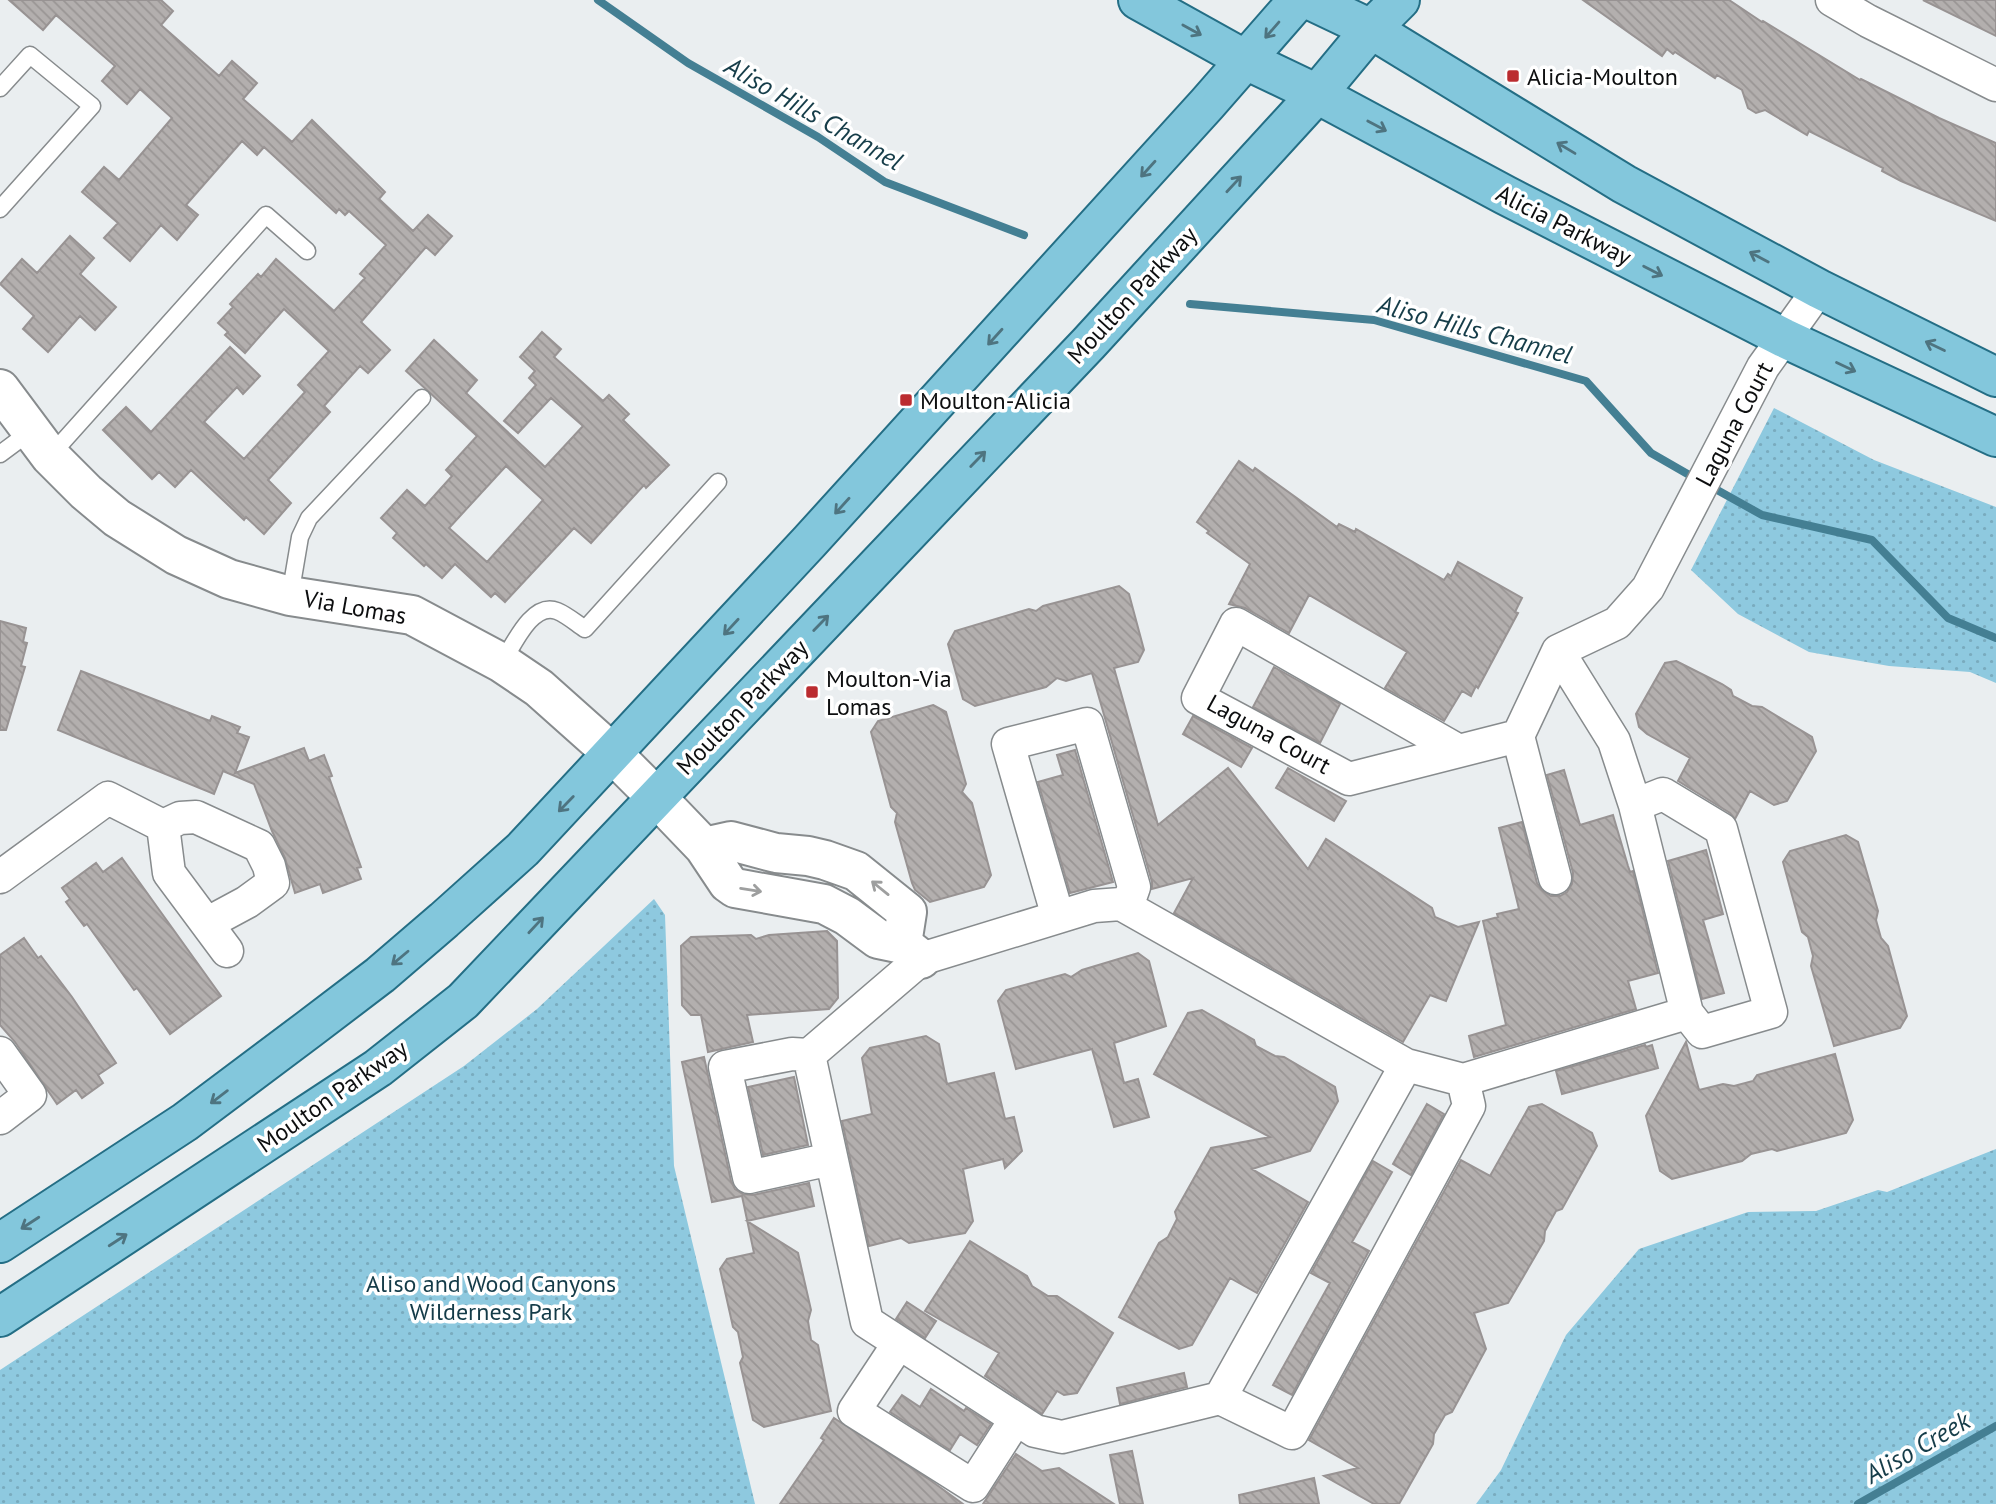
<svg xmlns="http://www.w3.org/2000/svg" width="1996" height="1504" font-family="'PT Sans',sans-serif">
<defs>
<pattern id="park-dots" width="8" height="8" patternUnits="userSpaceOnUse" patternTransform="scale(1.75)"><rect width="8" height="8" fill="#8ec9df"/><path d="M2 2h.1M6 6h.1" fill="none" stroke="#79abbe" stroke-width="1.8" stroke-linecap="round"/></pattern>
<pattern id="building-back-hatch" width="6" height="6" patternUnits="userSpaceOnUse" patternTransform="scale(1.75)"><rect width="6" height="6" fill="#b3afae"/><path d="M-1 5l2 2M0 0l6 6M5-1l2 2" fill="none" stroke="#999594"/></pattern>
</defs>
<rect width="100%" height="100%" fill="#eaeef0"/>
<!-- park -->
<path fill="url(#park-dots)" d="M1774,408L1874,460L1996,507V683L1970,672L1889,666L1809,652L1738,614L1691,570Z
M654,899L665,915L674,1166L755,1504H0V1370L464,1066L537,1009Z
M1996,1149V1504H1476L1501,1470L1566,1335L1639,1249L1748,1212L1816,1211L1878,1190L1887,1192Z"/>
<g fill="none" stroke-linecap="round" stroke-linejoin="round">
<!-- stream -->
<path stroke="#447f93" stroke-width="8" d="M598,0L688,63L818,137L885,182L1024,235
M1190,304L1374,320L1586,381L1651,453L1698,480
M1710,486L1762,515L1872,540L1948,618L1996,638
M1858,1504L1996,1426"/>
</g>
<!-- building -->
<path fill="url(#building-back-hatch)" stroke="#989393" stroke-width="2" fill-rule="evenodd" d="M9,0H161L173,11L161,25L219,76L232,61L257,83L243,99L292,142L312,120L385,192L379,199L413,231L428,215L452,236L435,255L426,247L361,322L390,350L368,373L360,366L324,406L330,412L268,480L291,503L264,534L246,517L244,520L191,470L175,487L159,472L152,479L103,430L126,407L151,432L230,347L260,376L243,394L237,387L204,422L244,459L305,392L298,385L329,351L284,309L245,353L225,335L228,332L218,323L233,307L230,304L258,274L261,277L276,259L334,311L365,278L360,274L386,245L349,211L345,215L339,209L336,213L264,147L257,155L242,141L186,205L198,215L177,240L161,225L130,261L104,238L118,223L82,192L104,167L119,180L172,118L140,89L127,104L102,81L115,66L56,15L43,30Z
M1583,0H1729L1762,22L1763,21L1860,80L1861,79L1939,118L1996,143V221L1901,181L1882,171L1883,168L1809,131L1807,135L1765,110L1756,113L1748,108L1742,90L1717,75L1715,78L1675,52L1673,54L1667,49L1662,56Z
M1923,0H1996V36Z
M70,236L94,258L80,274L116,307L95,330L80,316L48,352L23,329L34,316L0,284L22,259L37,273Z
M542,332L561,349L554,357L603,401L609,395L629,414L623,420L669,465L646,488L644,485L591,543L574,528L505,602L495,593L491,597L455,564L442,578L426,564L424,566L393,538L397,533L381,518L407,490L425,506L452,476L446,470L477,436L406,371L434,340L477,380L466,393L545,467L583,426L551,398L518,433L504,421L536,385L529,378L535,371L520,357ZM506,466L543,500L487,562L449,528Z
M1239,461L1253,471L1255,468L1337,527L1339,524L1355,532L1356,529L1444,580L1448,574L1451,576L1458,562L1522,598L1515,612L1518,613L1478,688L1476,686L1471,696L1462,691L1444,721L1385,688L1407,652L1309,595L1289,633L1245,608L1229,604L1250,564L1207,533L1209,531L1197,522Z
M1119,586L1129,594L1144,650L1138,662L1114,668L1158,825L1228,768L1308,869L1326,839L1432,908L1435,917L1458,927L1479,922L1446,1001L1430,995L1403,1042L1174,913L1193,878L1152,889V882L1092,673L1066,681L1057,678L1046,687L975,706L963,699L948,644L955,631L1029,609L1036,611L1043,606Z
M0,621L26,628L23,642L27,643L21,666L25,667L6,730H0Z
M1676,661L1722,684L1731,690L1733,696L1752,706L1762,707L1812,737L1816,751L1787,801L1774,805L1750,791L1735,819L1730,813L1678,781L1690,758L1647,734L1639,727L1636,714L1665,663Z
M1274,667L1340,704L1320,743L1253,707Z
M81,671L210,721L212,716L240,727L237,733L249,737L235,773L304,748L309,761L324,755L332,776L329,777L361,867L357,868L361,879L323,893L320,884L295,893L285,858L272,831L254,784L223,771L214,794L58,730Z
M933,705L946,712L966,784L962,792L972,803L991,875L984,887L930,902L915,890L912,883L895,822L897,813L891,807L871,732L878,721Z
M1193,716L1252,748L1241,767L1183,734Z
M1075,750L1113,882L1070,893L1038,782L1063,775L1057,755Z
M1288,768L1346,801L1334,821L1276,788Z
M1564,770L1580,825L1613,815L1628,866L1630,872L1633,871L1658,973L1628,981L1636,1009L1474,1057L1469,1036L1506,1025L1483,921L1498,917L1497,914L1519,909L1499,828L1522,822L1537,883L1542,890L1551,896H1560L1567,892L1572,884L1573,873L1547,775Z
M1846,835L1858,842L1878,911L1876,920L1881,938L1888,946L1907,1016L1900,1028L1834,1046L1811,966L1813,956L1808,937L1802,932L1783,862L1790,851Z
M1706,850L1723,914L1703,920L1724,993L1702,999L1668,861Z
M122,858L221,996L170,1034L137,988L134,990L87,924L84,926L66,902L70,899L62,888L96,863L103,872Z
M827,931L837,941L838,998L829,1009L747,1015L753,1042L708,1052L701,1015H691L682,1005L681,946L691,937L751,935L756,939L769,935Z
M24,938L38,958L41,956L72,997L116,1063L98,1075L103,1083L82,1098L76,1090L57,1104L15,1042L0,1025V955Z
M1138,953L1149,961L1166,1026L1114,1043L1124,1083L1138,1079L1149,1117L1114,1127L1092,1049L1016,1069L998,1001L1006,990L1065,974L1071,977L1082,970Z
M1202,1010L1254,1040L1256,1046L1275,1056L1284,1057L1335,1087L1338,1101L1310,1151L1252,1169L1308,1202L1257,1293L1230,1278L1192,1345L1179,1349L1119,1317L1159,1243L1168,1237L1177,1219L1175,1212L1211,1148L1270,1137L1154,1074L1188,1013Z
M926,1036L939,1044L947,1084L994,1073L1005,1119L1014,1117L1022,1151L1005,1168L1003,1159L963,1169L973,1221L965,1233L909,1243L901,1238L869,1246L842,1121L872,1114L862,1058L870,1048Z
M1686,1042L1699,1090L1723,1084L1734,1086L1753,1081L1757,1075L1835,1054L1853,1120L1846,1133L1777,1151L1772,1149L1751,1154L1742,1161L1672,1179L1660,1171L1646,1116Z
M1645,1045L1646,1047L1652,1045L1658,1068L1562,1094L1556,1071Z
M704,1057L731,1181L735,1189L743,1194L753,1195L809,1183L814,1206L747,1221L798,1253L811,1310L808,1321L811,1340L818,1345L831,1411L764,1427L753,1420L740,1363L743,1357L738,1332L733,1327L720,1269L727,1259L754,1253L742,1196L712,1202L682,1062Z
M794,1077L808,1145L763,1155L748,1087Z
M1427,1104L1444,1114L1411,1175L1393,1164Z
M1542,1104L1592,1133L1597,1146L1562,1209L1556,1211L1545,1231L1544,1241L1508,1303L1474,1313L1486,1349L1452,1412L1445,1415L1434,1434L1433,1444L1399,1504H1374L1324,1476L1358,1468L1309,1440L1461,1160L1490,1176L1529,1107Z
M1373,1161L1392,1172L1352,1242L1369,1251L1292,1395L1273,1385L1330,1283L1311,1273Z
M970,1241L1027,1276L1032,1286L1048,1296H1057L1113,1333L1077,1393L1064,1395L1057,1391L1042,1414L985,1376L999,1353L925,1311Z
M907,1302L936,1321L925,1338L896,1319Z
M1184,1373L1187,1387L1120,1404L1117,1388Z
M931,1389L964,1411L966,1408L991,1424L977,1445L960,1434L950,1450L890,1412L902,1395L920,1407Z
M834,1418L930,1480L963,1504H780L824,1440L821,1438Z
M1132,1451L1143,1504H1120L1110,1455Z
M1016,1454L1042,1471L1059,1468L1114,1504H983Z
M1314,1478L1319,1504H1240L1239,1495Z"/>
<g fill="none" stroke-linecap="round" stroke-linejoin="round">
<!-- service casing -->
<g stroke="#878b8d" stroke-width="19">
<path id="service" d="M0,88L30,55L92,106L0,209
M0,454L31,431
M50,456L266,215L307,251
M290,596L300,537L309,518L422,398
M502,663C513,646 532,601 557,611C567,615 576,623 585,629L718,482"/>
</g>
<!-- minor casing -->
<g stroke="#878b8d" stroke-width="35">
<path id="minor" d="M1832,0L1868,21L1996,85
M1558,651L1614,741L1635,805L1687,1013
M1518,736L1555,878
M1457,750L1236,624L1198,698L1349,779L1518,736L1558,651L1617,623L1648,588L1763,367L1819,289
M163,826L180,818L196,817L259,846L269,866L273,883L247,902L208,923
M163,826L169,873L227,951
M0,877L108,798L163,826
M1121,904L1406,1065L1463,1080L1469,1106L1292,1433L1220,1398L1062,1437L1035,1431L867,1322L809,1055L921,959L1094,906Z
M1058,917L1008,744L1087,724L1134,887L1127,907
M0,1053L30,1095L0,1118
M809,1055L792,1054L725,1067L749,1177L831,1159
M1463,1080L1687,1013L1702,1032L1771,1012L1721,829L1663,794L1635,805
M899,1343L854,1411L973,1486L1016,1419
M1220,1398L1406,1065"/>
</g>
<!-- tertiary casing -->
<g stroke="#878b8d" stroke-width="42">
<path id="tertiary" d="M0,389L50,456L86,492L117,518L176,555L229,579L290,596L412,615L502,663L539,688L613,754L656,797L704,847L728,883L735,888L824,904L847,916L878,939L902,944L921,959
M704,847L731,841L776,853L808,856L825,860L856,871L907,912L902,944"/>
</g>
<!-- primary casing -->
<g stroke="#246e85" stroke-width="42">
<path id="primary" d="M1138,0L1246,60L1317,94L1505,195L1784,338L1996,437
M1310,0L1371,29L1624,184L1819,289L1996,377
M0,1243L185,1122L309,1029L380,975L444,920L523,849L810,541L1207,104L1298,0
M0,1317L378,1068L463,1001L1089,343L1317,94L1371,29L1400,0"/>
</g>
<!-- service -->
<use href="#service" stroke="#fff" stroke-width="16"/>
<!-- minor -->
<use href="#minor" stroke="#fff" stroke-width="32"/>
<!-- tertiary -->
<use href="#tertiary" stroke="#fff" stroke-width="38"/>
<!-- primary -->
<use href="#primary" stroke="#83c7dc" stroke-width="38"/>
</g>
<!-- one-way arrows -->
<defs><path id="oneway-shaft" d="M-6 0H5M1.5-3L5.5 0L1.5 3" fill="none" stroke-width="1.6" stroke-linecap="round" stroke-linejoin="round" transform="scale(1.75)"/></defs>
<g stroke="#4e7480">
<use href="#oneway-shaft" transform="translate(1192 30) rotate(29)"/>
<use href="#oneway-shaft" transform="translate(1272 30) rotate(131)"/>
<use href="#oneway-shaft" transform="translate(1377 126) rotate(28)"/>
<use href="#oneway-shaft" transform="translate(1566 148) rotate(-149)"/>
<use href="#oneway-shaft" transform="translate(1148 169) rotate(132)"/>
<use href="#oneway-shaft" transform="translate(1234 184) rotate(-47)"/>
<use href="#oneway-shaft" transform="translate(1759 257) rotate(-152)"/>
<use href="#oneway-shaft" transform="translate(1653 271) rotate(27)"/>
<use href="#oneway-shaft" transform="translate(995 337) rotate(132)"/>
<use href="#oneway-shaft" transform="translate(1935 346) rotate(-154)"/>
<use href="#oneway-shaft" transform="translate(1846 367) rotate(25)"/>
<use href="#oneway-shaft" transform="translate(978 459) rotate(-46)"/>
<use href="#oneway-shaft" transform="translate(842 506) rotate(132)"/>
<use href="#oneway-shaft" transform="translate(821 623) rotate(-46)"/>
<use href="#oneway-shaft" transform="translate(731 627) rotate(133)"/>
<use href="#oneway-shaft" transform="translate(566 804) rotate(134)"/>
<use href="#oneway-shaft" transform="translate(536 925) rotate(-47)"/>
<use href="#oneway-shaft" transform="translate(400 958) rotate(140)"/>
<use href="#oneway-shaft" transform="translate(219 1097) rotate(143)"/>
<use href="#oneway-shaft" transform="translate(30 1223) rotate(147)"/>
<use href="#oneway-shaft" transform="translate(118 1240) rotate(-33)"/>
</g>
<g stroke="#9e9f9f">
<use href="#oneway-shaft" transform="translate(880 888) rotate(-141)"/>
<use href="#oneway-shaft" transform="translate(751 890) rotate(9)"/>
</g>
<!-- markers -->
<g fill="#bb2c30" stroke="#fff" stroke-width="2.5">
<rect x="1506" y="69" width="14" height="14" rx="3.5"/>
<rect x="899" y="393" width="14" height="14" rx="3.5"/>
<rect x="805" y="685" width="14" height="14" rx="3.5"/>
</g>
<g text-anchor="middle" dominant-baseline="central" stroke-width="7" stroke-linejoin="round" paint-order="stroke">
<!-- poi labels -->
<g font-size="24" fill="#0d0e0f" stroke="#fff" text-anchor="start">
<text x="1527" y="76">Alicia-Moulton</text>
<text x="920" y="400">Moulton-Alicia</text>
<text x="826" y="678">Moulton-Via<tspan x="826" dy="28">Lomas</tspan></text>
</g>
<!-- street labels -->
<g font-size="24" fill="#0d0e0f" stroke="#fff">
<text transform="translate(1564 225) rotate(27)">Alicia Parkway</text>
<text transform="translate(1132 295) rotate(-47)">Moulton Parkway</text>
<text transform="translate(1734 424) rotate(-62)">Laguna Court</text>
<text transform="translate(355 607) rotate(10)">Via Lomas</text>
<text transform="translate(742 707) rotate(-46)">Moulton Parkway</text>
<text transform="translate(1269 734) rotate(29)">Laguna Court</text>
<text transform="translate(332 1096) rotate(-35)">Moulton Parkway</text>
</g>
<!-- park labels -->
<g font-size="24" fill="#143b48" stroke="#fff">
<text x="491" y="1283">Aliso and Wood Canyons<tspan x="491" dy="28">Wilderness Park</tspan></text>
</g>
<!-- water labels -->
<g font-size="26" font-style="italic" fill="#163d49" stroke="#fff">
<text transform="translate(814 113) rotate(30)">Aliso Hills Channel</text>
<text transform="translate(1475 329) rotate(15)">Aliso Hills Channel</text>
<text transform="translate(1917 1447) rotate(-30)">Aliso Creek</text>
</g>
</g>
</svg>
